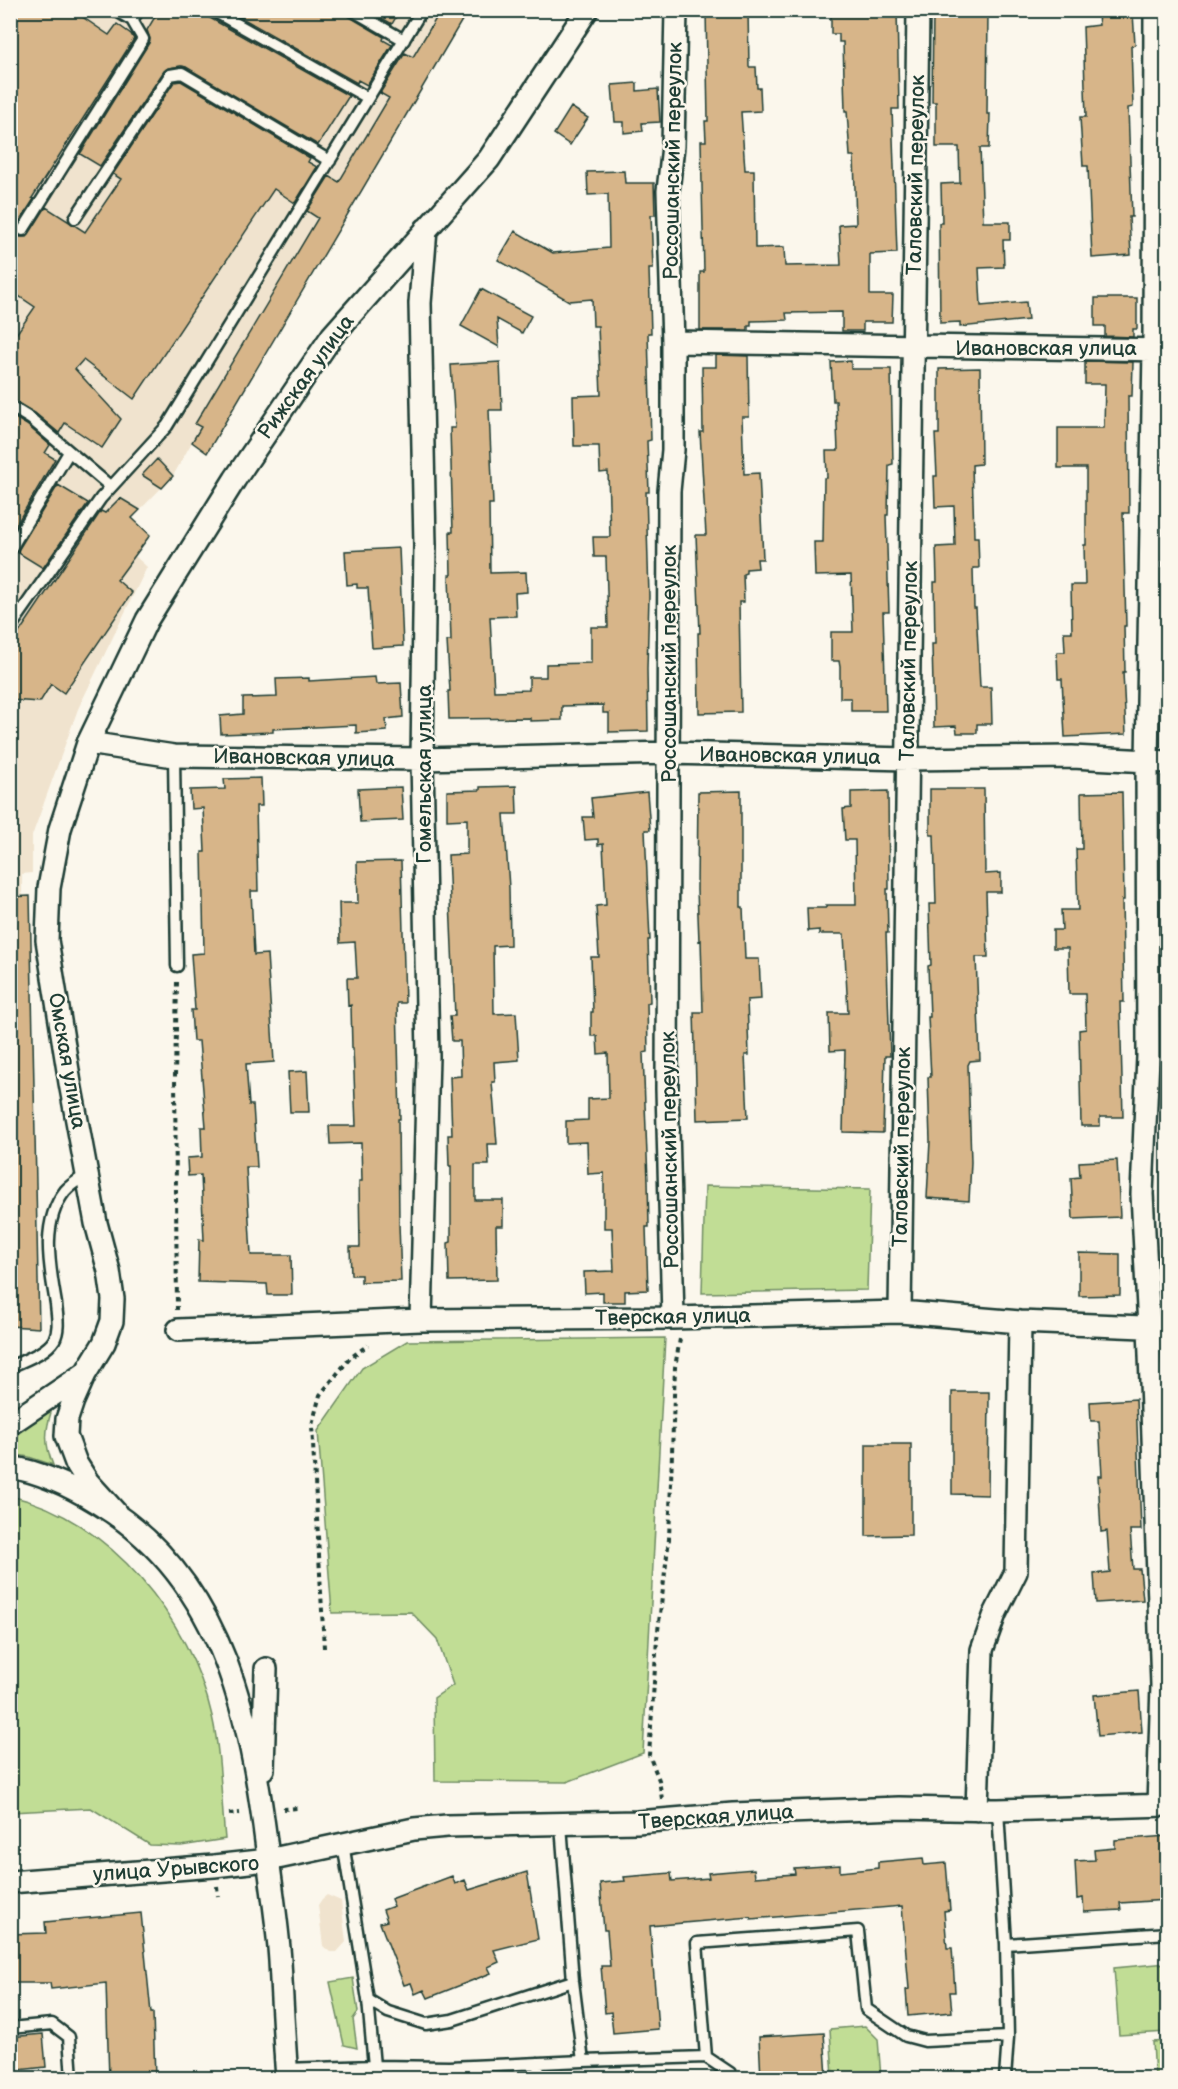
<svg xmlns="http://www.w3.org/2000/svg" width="1178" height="2089" font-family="'Balsamiq Sans',sans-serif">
<rect width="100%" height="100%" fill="#fbf7ec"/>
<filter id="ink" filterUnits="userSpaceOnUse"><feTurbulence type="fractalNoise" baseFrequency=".0167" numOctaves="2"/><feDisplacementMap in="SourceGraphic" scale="12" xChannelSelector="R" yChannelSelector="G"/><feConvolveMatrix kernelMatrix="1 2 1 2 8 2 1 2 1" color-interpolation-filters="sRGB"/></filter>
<g filter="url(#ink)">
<!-- built -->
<path fill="#f0e3ce" d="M10,11H468L207,453L192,442L173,476L132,518L150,535L135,556L147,567L78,709L32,836V873L22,874V895L30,896L39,1328L10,1326Z
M327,1895L341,1901L346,1942L337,1952H330L323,1946L318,1905L322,1899Z"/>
<!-- green -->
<path fill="#c1dd95" stroke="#708d64" stroke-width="1.5" d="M705,1186L870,1189L867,1290L702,1293Z
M665,1338L643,1753L567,1782L435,1781L434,1698L453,1685L437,1639L411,1612L332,1613L318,1431L362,1368L407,1341Z
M52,1409C45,1431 44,1443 53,1465L29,1457L11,1454V1436Z
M11,1496C110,1519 190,1619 212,1716C221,1755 221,1798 225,1839L181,1846L150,1845L91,1808L11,1812Z
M1167,1963V2032L1119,2035L1114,1968Z
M353,1978L358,2012L353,2019L357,2048L344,2045L330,1982Z
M865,2026L878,2039L881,2078H833L830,2029Z
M1167,2041V2078H1155L1153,2042Z"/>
<!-- building -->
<path fill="#d7b589" stroke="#1f3d34" stroke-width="1.5" d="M10,10H72L109,35L117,24L131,34L134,39L32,198L34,199L16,227V233L20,237H26L29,234L46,207L85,232L121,179L113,174L174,82L181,81L310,158L308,162L317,167L295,203L274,189L134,399L83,360L75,369L121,419L102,448L65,423L59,433L35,413L10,399V343L35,307L10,290Z
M159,10H205L208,17L349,96L318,145L186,67L181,66L168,68L164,71L100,166L80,154L149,43L150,39L147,30Z
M228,10H345L348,16L384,37L383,40L392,45L367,85L358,80L357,83Z
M368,10H400L392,24Z
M441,10H468L207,453L192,442L201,427L195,424L318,218L307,211L329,176L339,182L389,98L380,93L405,53L413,57Z
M706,10H748L749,67H756L757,88H760L761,111L741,112L745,170H754L755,248L784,247L785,266L841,265L839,225L856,224L854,156H850L847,111H845L843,42H839V34H831V12L897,10L899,109H892L897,253L870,254V295H893L892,322H863V331H842V312L786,313L787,320L751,321V326H748V330H700V272H704L701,141H706L705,121H708Z
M933,10H988L987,114H990L989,148H980L983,222H1010V240H1003L1004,267L979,268L981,306L1026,302L1028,320L960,327V322L940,323L939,223H942L941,184L960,183L959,147H936V102H932Z
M1133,13L1135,45L1131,46L1133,107L1128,108L1132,217H1129L1131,255L1092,258L1088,166H1083L1080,117H1086L1083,27L1099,25L1098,15Z
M637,83V91L658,89L660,122L642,123L643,131L624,133V122H615L612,85Z
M571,107L588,118L570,145L554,134Z
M624,171L625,183H654L655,215H651L653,269H649L651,333H648L651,440L647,441L649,492H646L649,596L647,669L648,731L609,732V713H603V705L562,706V720L530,721V718L449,719L448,691H450L447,641H451L449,575H451L450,532H453L450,428H455L451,365L500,362L502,410H489L493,504H489L490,573L526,572L527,592L515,593L516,616L490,617L494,691L529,690V677H546V664L591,663V627H608L606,557H594L593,537H610L608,472L600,473L599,446H574L573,396L601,395L598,326H593L592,299L569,301L498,260L515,231L553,253L609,248L608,194L588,195L587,172Z
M481,289L531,316L522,333L497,319L499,347L461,326Z
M1095,298H1137V329H1133V337L1105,336V326H1095Z
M716,355L748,356L749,417H742L744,474L759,473L763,559H757L758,568L746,569V573L743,574L744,602H739L741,712L699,713L698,633H700L696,535H706L700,432H703L702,367H716Z
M851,361V369H891L893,464L889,465L888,515H886L889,612H883L886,711H851V698H840V667L839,661H831V632H853L851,575L815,576L814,542H823L824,478H827L826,451H838L836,401H833L831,362Z
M1085,361L1133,362L1132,396H1128L1129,513H1123L1126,626H1124L1125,672H1123L1126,734L1065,737L1062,679H1058L1057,652H1065L1064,632H1072L1071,585H1085L1084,545H1086V468H1058V428H1104L1105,384H1085Z
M980,368L981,464L972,465L974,537H978L979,568H973L974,608H976L980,687H991L992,724H977V733H957L956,726L934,727L932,644H935L934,582H937L936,547L955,546L954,506L935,507L934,476H937L935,434H939V369Z
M10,415L27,425L50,445L45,453L55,459L10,535Z
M157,459L173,476L162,488L142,475Z
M58,485L88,503L43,568L17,552Z
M120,498L140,510L132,518L150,535L117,580L132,593L64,693L51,684L40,702L10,700V646L101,511L105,513Z
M399,548L403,646L372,648L368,588H357V584L347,585L345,551Z
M375,677L376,684L401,683L403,717L386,719L387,731L356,733V725L273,729V732L221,734L220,716L243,714V698L277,697L276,679L309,678V681Z
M261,778L262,806H256L258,891H251L254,955L267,954L274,1062L246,1064L249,1105H253L257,1167H246L251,1255H291L292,1295H268L267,1284L198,1282L199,1239L204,1240L201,1175L188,1176L187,1158L202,1157L201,1127H206L199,1041H193L191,1010H195L191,954L204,953L202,852H205L203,808L191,809L190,790L225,789L224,779Z
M516,786L517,814H504L509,888L510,945L493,946L494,1014L516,1013L519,1060L494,1062L495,1082H492L497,1144H488L489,1165H475V1200H503V1226H496L497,1280L449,1281L448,1243L451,1242V1166H449L448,1135H452L450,1077L461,1076L460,1041H452L450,1016H455L448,855L467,854V819L447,820V791L480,790V787Z
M401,787L403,820L360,822L358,789Z
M930,789H984L985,874L1001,873V892H986L988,957H976L980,1060L970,1061L968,1065L971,1162L969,1201L927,1198L930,1141L928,1077H931L928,1017H930L928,966L931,965L929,904H936L934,835H930Z
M741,791V907H743L745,959H759L761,999L747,1000L749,1055H745L748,1118L697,1120L694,1012H703L701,940L699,941L697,890L698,792Z
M888,791L889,889H887L888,933H886L890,1056H885L883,1133L843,1132L845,1050L830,1051L829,1013H848L844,934H819V930L808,931L807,908H826V905H856L855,840H845L843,809L851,808V792Z
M647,792L650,830H645L650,940H648L650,1002L647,1003L648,1052L643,1053L648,1181L649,1227H646L648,1290L625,1291V1302H603V1292L585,1293L584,1272L614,1271L612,1228H604V1173L588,1174L587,1142L566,1143V1121L588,1120V1099L609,1098L608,1053L598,1054L597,1036H591V1012H593L591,957H599L596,906L606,905L603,844L598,845V839L585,840L583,817H593L591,798Z
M1122,792L1124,900H1122L1124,1002H1120L1123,1117H1100V1126H1081L1079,1030L1086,1029L1085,994H1069L1068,948H1053V930H1062L1061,910H1078L1076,849H1082L1081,793Z
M401,861L405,1003H397L400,1119H398L399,1224L401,1281L361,1282V1275H351L350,1247H360L359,1181H362L361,1143L330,1144L329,1126H356L353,1048H352L351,1005L348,1006L347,978H357L355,942L340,943L339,903H358L357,862Z
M30,896L39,1328L10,1326V1303L16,1304L10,1084V897Z
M307,1071L309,1112H290L288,1072Z
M1117,1160L1120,1217L1073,1219L1071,1178L1080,1177L1079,1162Z
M1079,1253L1120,1254V1295L1079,1296Z
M952,1392H989L988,1495L952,1494Z
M1136,1399L1141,1530H1130L1133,1569H1140L1143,1600L1096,1603L1094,1574L1110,1572L1107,1531L1101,1532L1098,1476H1102L1099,1421H1091L1090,1402Z
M866,1444H911V1535L866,1536Z
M1139,1691L1142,1732L1098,1736L1094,1695Z
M1167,1836V1900L1120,1903L1121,1910L1084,1912L1083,1898L1077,1899L1075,1861L1095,1860L1094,1850L1115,1848V1840Z
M923,1858L924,1865L946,1863L950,1910L944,1911L947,1948H952L955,1992H950L952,2012L908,2016L906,1990L909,1989L902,1906L751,1919L750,1917L650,1926L658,2029L613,2033L611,2012L605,2013L601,1966H610L607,1930H604L600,1883L625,1881L624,1877L671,1873L672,1881L709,1878L708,1873L754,1869L755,1877L795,1874L794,1868L840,1865V1872L878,1868V1862Z
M527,1872L538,1939L494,1950L499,1962L488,1967L491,1973L428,1998L424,1990L415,1994L411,1983L404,1985L380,1923L387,1921L383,1910L394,1906L391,1899L452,1876L455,1884L465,1880L469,1890Z
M141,1913L151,2013H153L155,2079H109L106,1983L51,1989L50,1983H10V1934L46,1933L45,1922Z
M824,2033L827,2077L761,2079L759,2037Z
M43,2034L46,2067L10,2071V2037Z"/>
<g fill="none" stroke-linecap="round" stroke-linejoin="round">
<!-- lane casing -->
<g stroke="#1f3d34" stroke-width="15">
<path id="lane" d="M115,10L132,20L139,10
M212,10L368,98
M352,10L404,40
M75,218L170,75L182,73L330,161
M23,230L143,39L132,20
M10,406L31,419L111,487
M10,550L69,452
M10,628L101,498L167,426L422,10
M174,756L177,966
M10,1367C24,1360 46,1353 54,1340C60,1329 57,1316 56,1304C50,1268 40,1223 65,1191C71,1184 80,1179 88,1174
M561,1825L573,1981L583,2061L706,2057L697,1943L858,1931L866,2009L906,2036L925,2041L1008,2037L1006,1944L998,1810
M343,1843L368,2000L374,2066
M1006,1944L1168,1933
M368,2000L388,2012L426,2024L452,2020L573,1981
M10,2028L52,2024L69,2037L72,2078
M706,2057L730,2073L733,2078
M538,2063L539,2078
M286,2069L374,2066L449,2067L583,2061
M434,2078L449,2067
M1005,2078L1008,2037"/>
</g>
<!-- street casing -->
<g stroke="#1f3d34" stroke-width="26">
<path id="street" d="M1155,10L1154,348L1147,762L1148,1056L1142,1194L1149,1327L1162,1685L1158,1805
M673,342L1167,350
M88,743L174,756L422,759L669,753L907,759L1072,757L1168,762
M900,1312L918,10
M673,1318L667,1089L669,491L673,450V342L668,191L673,146L676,10
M421,1320L428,1056L422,759L425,545L420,303L426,229
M178,1330L421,1320L673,1318L900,1312L1020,1322L1168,1328
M10,1424L84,1374
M10,1467C41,1472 72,1487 98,1503C227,1580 253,1728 269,1866C273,1897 278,1929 280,1961C282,2000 284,2039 287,2078
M116,1513L88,1482L76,1463L66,1436L67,1419L73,1401L85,1374L104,1343L112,1321L113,1299L109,1271L96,1223L70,1083L47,940L49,888L60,829L88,743L147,620L235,479L332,336L489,159L587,10
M263,1769L266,1669
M977,1810L982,1650L995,1614L1016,1572L1020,1322
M10,1882L214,1866L268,1860L414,1829L447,1826L637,1822L733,1814L899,1808L998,1810L1168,1805"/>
</g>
<!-- path -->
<path stroke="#1f3d34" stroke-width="4" stroke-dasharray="4.5 4.5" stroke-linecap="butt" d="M177,982L175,1076L177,1310
M324,1648L312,1425L320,1395L350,1358L368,1345
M662,1799L659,1780L649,1755L657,1639L669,1539L675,1367L680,1339
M283,1809L298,1808
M229,1814L240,1813
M217,1886L218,1896"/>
<!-- lane -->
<use href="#lane" stroke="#fbf7ec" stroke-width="10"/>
<!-- street -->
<use href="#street" stroke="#fbf7ec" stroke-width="21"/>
</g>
</g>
<g text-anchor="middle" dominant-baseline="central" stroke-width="5" stroke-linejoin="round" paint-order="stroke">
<!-- street labels -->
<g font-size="21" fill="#1f3d34" stroke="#fbf7ec">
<text transform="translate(673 161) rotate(-89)">Россошанский переулок</text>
<text transform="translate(916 175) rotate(-89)">Таловский переулок</text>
<text x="1046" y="348">Ивановская улица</text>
<text transform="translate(306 377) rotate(-54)">Рижская улица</text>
<text transform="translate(909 661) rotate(-89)">Таловский переулок</text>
<text transform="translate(669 664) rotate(-90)">Россошанский переулок</text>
<text transform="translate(790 756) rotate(1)">Ивановская улица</text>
<text transform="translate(304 758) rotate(1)">Ивановская улица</text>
<text transform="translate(424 774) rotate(-90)">Гомельская улица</text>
<text transform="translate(67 1061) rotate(80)">Омская улица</text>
<text transform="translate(902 1147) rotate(-89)">Таловский переулок</text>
<text transform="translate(670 1150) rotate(-91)">Россошанский переулок</text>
<text transform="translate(673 1317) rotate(-1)">Тверская улица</text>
<text transform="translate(716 1817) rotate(-4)">Тверская улица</text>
<text transform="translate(176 1869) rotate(-4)">улица Урывского</text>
</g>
</g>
<!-- margin -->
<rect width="1178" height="2089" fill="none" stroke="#fbf7ec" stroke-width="36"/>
<rect x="18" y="18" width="1142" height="2053" fill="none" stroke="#1f3d34" stroke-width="2" filter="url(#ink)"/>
</svg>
